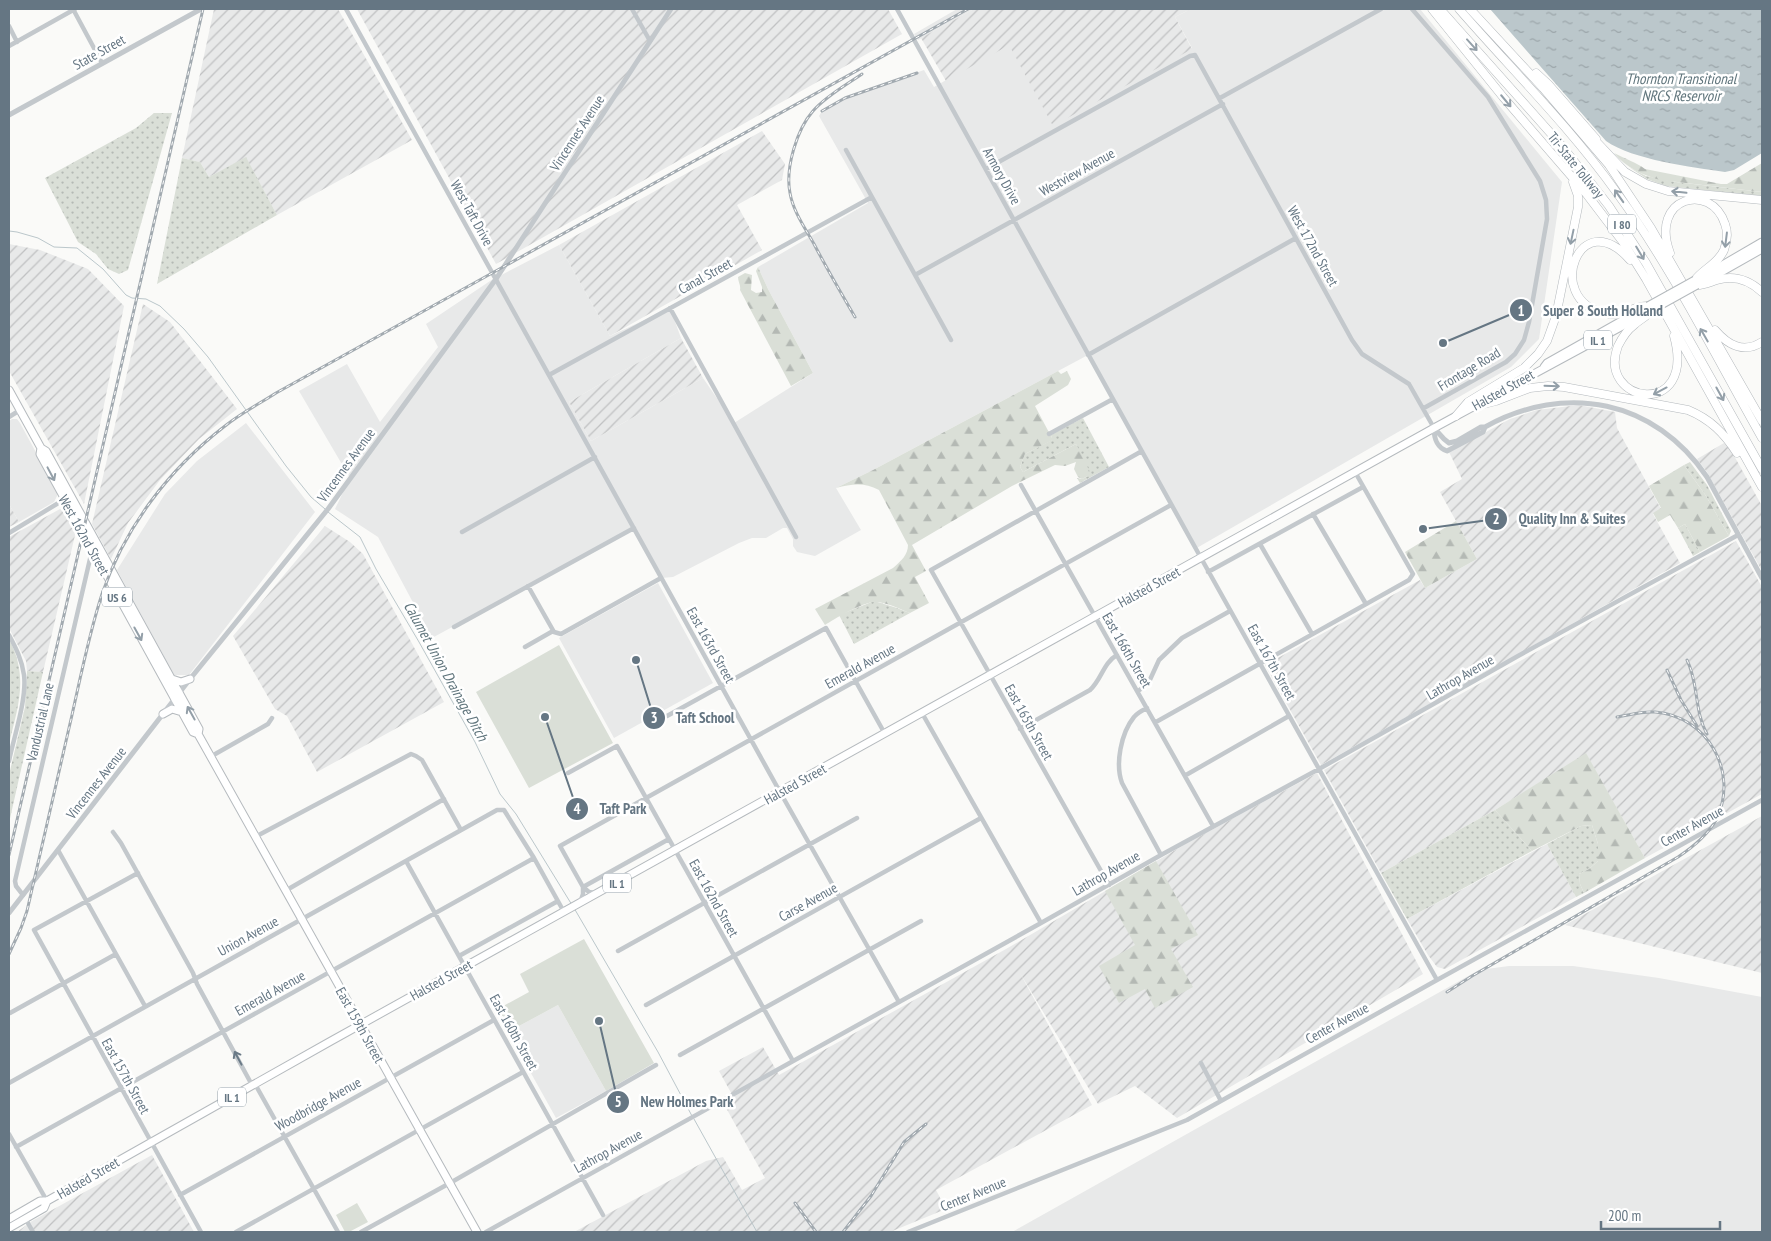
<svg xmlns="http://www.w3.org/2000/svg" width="1771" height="1241" font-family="'PT Sans Narrow',sans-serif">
<defs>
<pattern id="industrial-furrows" width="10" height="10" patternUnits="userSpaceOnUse" patternTransform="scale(1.25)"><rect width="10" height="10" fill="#e8e9e9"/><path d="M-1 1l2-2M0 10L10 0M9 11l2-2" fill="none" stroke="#c0c1c2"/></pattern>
<pattern id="grass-dots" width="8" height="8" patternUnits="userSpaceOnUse" patternTransform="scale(1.25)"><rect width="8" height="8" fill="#dadfd7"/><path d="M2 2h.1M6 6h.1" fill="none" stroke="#b4b9b4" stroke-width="1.8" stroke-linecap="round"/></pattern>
<pattern id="forest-firs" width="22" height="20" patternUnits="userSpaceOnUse" patternTransform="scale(1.25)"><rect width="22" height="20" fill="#dadfd7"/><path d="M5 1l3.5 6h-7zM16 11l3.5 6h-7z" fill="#b4b9b4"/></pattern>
<pattern id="water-ripples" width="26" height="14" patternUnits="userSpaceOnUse" patternTransform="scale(1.25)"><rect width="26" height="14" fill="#bbc7cb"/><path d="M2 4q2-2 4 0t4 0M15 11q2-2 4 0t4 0" fill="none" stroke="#9ca6aa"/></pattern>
</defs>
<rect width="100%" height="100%" fill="#fafaf8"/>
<!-- built -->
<path fill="#e8e9e9" d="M957,9H974L918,40L914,34Z
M1191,9H1420L1562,182L1539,339L1511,367L1195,549L1088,355L873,470L836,488L861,530L815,556L797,552L793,546V539L787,528H783L766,538H752L739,543L673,577L661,578L634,528L432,638L378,537L335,509L350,478L299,391L347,364L380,422L438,347L426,324L490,281L559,245L610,336L670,308L681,338L569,402L591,441L703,378L734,423L813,373L768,289L758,267L868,203L819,116L822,111L845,98L924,70L934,87L1009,44L1192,48L1175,17Z
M12,419H17L20,423L57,491V496L54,502L19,522L9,504V421Z
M246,423L315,512L189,675H174L117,570L165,494L197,461Z
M658,583L713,683L614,738L559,638Z
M1509,966H1573L1659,978L1762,997V1232H1012L1479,970Z
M558,1005L606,1091L556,1118L508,1032Z"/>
<!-- industrial -->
<path fill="url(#industrial-furrows)" d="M214,9H338L412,140L277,215L246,158L209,177L200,162L182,158Z
M357,9H888L902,34L496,264Z
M974,9H1191L1175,17L1192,49L1053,126L1009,45L946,81L921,38Z
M762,131L785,164L782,180L737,205L762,250L610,336L559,245Z
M9,244L40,250L88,269L124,306L84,504L9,371Z
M143,304L170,322L237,409L199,439L160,480L128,523L111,559L92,524Z
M681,338L703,378L591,441L569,402Z
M1579,405L1615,412L1617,428L1661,509L1653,514L1680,563L1321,765L1265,665L1420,580L1425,588L1477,559L1440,492L1462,479L1449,452L1510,419L1537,410Z
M1724,443L1732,452L1762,506V571L1707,472L1697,459Z
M9,504L19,522L9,527Z
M60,509L67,513L76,531L43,672L27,671L26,661L9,628V537Z
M325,526L350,542L363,554L444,702L317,772L287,716L275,709L233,636Z
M1736,541L1762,587V794L1645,858L1586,754L1495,810L1381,873L1324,770Z
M1317,773L1423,974L1177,1118L1135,1086L1098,1104L1020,973L1092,1105L936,1190L946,1209L890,1232H574L706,1161L723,1157L742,1190L765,1178L725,1106L735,1100L719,1071L763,1047L779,1075L1006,949L1184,845Z
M1762,816V973L1565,925Z
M1547,844L1576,897L1445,969L1437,967L1428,955L1407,919Z
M152,1155L194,1232H17L32,1221Z"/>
<!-- grass -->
<path fill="url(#grass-dots)" d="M154,113H172L128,270L119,274L108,269L96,254L78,242L45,178L136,128Z
M246,157L277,215L157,284L182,158L200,162L209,177Z
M1629,167L1646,176L1676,182L1762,192V196L1666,186L1647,179Z
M1083,418L1109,467L1080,483L1077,478L1082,479L1088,476L1076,444L1023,472L1020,467L1025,454L1052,440L1051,435Z
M1690,462L1707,485L1731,531L1729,536L1706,496L1684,465Z
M1685,524L1700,552L1693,556L1678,528Z
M874,601L894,607L910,613L854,644L839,615Z
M9,639C29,677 18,706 9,744Z
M27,671L43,672L9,823V775L25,707Z
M1495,810L1532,851L1407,919L1381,873Z
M1592,825L1598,844V861L1589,869L1579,874L1580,884L1584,893L1576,897L1547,844L1581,826Z"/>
<!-- forest -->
<path fill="url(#forest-firs)" d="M1614,153C1625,159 1636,162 1645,169L1721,184H1727L1762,163V192L1660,180C1643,175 1626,168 1614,153Z
M758,267L768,289L813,373L791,386L740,290C741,285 738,282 738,277L745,273L752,275L751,290L756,293L762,292V287L756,271Z
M1058,371L1061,374L1067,371L1071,379L1068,385L1035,406L1053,440L1025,454L1020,467L1023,472L1076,444L1090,472L1088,476L1082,479L1078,477L1074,469L1076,462L1065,466L1055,465L1012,486L912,545L926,571L915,577L929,603L910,613C899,609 887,602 875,602C865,601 834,619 825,625L815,609L893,568C901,561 908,555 908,545L879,490C864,482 852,484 836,488L873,470Z
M1684,465L1706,496L1729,536L1700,552L1685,524L1678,528L1670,515L1658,522L1653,513L1661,508L1649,486Z
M1456,521L1477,559L1425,588L1405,552Z
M1586,753L1645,858L1584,893L1580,884L1579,874L1589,869L1598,861V844L1592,825L1581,826L1532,851L1495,810Z
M1156,861L1198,935L1171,949L1193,987L1155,1008L1145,989L1119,1003L1099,966L1135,945L1105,891Z"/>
<!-- park -->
<path fill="#dadfd7" d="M559,645L613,743L529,788L476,692Z
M584,939L654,1063L606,1091L558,1005L508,1032L496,1010L529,992L520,974Z
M357,1203L368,1222L349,1232H345L336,1215Z"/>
<!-- water -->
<path fill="url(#water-ripples)" d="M1490,9H1762V153L1734,170L1725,172C1692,167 1633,160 1606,141Z"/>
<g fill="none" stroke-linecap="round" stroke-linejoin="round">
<!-- stream -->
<path stroke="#bbc7cb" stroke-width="1" d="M9,231L17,232L38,238L54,247L77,248L103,269L126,295L132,298L146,299L160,306L184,329L208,357L286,466L311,497L325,509
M328,512L360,537L376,569L419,642L475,742L500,794L516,814L572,905
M574,908L658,1052L692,1116
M694,1119L757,1232"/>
<!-- primary casing -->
<g stroke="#b5babe" stroke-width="9">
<path id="primary" d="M1700,278L1762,242
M1702,283L1762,249
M1544,367L1547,363L1648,306
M9,390L41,448L46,451L199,729L198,734
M41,448L40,454L193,732L198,734L477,1232
M172,679L181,682L190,679
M163,714L172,709L182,712
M9,1219L40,1201H47L331,1041L1434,428L1641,316
M9,1228L44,1208L47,1201"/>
</g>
<!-- motorway casing -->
<g stroke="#b4b9bd" stroke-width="9">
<path id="motorway" d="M1432,9L1503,97L1585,192L1623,242L1646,279L1762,487
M1440,9L1562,146L1609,206L1646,263L1762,469
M1459,9C1512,70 1570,127 1617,193C1672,268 1716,357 1762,438
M1470,9L1543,88L1609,165L1651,228L1762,421
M1536,73L1548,84L1596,139
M1592,137L1625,172L1646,184L1668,191L1762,200
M1670,253C1649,197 1711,181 1725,224C1728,232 1727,242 1724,250C1718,264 1703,269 1695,280
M1630,260C1580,202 1543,299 1604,313C1623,318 1634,305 1648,306
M1697,285C1704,285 1710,282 1717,280C1734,275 1749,280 1762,292
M1652,310C1647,317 1640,319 1634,325C1627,330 1622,338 1618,346C1596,404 1697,420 1674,336
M1715,330C1728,345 1743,354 1762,342
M1472,407L1496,401L1530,388L1548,386L1564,387L1688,410C1710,419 1724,433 1737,453
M1456,416L1468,402L1524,368L1538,354L1547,341L1556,316L1578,207V196L1573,182"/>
</g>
<!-- minor -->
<path stroke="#c3c8cc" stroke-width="4.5" d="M73,9L102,63
M346,9L780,792L899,1002
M632,9L650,41
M897,9L1201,558L1437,980
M1412,9L1488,97L1540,181L1546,200L1547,219L1529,322L1524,340L1515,354L1506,362L1424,408
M9,26L17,42
M9,46L75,9
M1220,98L1381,9
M846,150L951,340
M986,169L1190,56L1195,55L1352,340L1362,354L1409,384L1434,428
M915,275L1223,104
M670,308L796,537
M1088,355L1296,238
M549,375L872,197
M9,417L20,410
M1049,434L1113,399
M1021,485L1213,826
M1313,514L1366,604
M462,532L595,457
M9,533L65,499
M1260,544L1312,634
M1208,572L1363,487
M528,586L554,632L561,634L661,578
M454,627L634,528
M9,635C16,648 22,660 24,675C27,699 14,736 9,761
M525,647L553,631
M1138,691L1148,684L1159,660L1182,638L1230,611
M1147,708C1143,710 1137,713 1134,717C1121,733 1115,764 1122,783L1161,855
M922,713L1041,923
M667,716L826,628L885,734
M1156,722L1409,580L1413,574L1355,472
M1020,729L1090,690C1102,679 1103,663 1117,655
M210,757L268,724L272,718
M568,773L617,746L793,1061
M1186,775L1289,716
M113,832L121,843L193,973L197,984L252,1085
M255,837L411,754L416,756L422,760L461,830
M58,850L145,1006
M406,861L603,1215
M138,873L34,930L201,1232
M1109,885L931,570L1142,451
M583,887L669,839
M285,891L444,799
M595,893L589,892L583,887L560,846L1171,505
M23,895L16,886L15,881L90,559L94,554
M580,903L583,894V887
M618,951L857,818
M459,956L558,901
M646,1005L981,818
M10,1013L116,954
M680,1055L921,921
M1201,1063L1221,1101
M9,1083L497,810H504L534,858L564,912
M255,1084L338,1232
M9,1134L47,1201
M16,1147L534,858
M180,1195L494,1020
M25,1218L33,1232
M236,1232L523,1072
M361,1232L450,1183L656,1065
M486,1232L1041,923L1161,855L1319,769L1518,656L1738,535
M908,1232L1187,1120L1437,980L1762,800"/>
<!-- tertiary -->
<path stroke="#c3c8cc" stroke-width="5" d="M9,115L201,9
M1434,428C1434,438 1436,447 1447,451L1483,432L1485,427C1566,382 1655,400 1707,477L1762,578
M1434,428L1444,439L1449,443L1457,441L1481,427H1485
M9,913L190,679L328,509L496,279L671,9"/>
<!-- primary -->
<use href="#primary" stroke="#fff" stroke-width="7"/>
<!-- motorway -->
<use href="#motorway" stroke="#fff" stroke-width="8"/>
<!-- rail casing -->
<g stroke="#a2aab0" stroke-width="3">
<path id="rail" d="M822,111L845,98L917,73
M855,317C841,293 827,269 814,244C805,228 793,211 790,193C785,168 797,129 813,111C826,96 846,85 862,74
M1687,660C1699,684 1694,711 1707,734
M1667,670L1681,700L1697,726
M9,855L203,9
M9,954L21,928L27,911C42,846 57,781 72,715C81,675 89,634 102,594C125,527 169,469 225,426C241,413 259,404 276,393L968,9
M1447,992L1472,976L1678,857C1693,847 1707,836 1716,820C1740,772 1707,716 1655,712C1643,711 1629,715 1617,717
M795,1203L816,1232
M843,1232L871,1196L904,1142L926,1124"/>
</g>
<!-- rail -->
<use href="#rail" stroke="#fff" stroke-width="1" stroke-dasharray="4" stroke-linecap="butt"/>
<!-- primary-bridge casing -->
<g stroke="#b5babe" stroke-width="9" stroke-linecap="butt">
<path id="primary-bridge" d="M1648,306L1695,280
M1652,310L1697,285"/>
</g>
<!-- primary-bridge -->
<use href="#primary-bridge" stroke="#fff" stroke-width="7"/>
</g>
<!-- one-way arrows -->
<defs><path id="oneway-shaft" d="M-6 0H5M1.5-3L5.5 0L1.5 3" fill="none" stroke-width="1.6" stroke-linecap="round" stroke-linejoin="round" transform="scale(1.25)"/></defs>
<g stroke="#939fa8">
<use href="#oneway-shaft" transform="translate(1472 45) rotate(48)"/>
<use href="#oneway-shaft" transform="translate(1506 101) rotate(50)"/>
<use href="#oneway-shaft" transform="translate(1679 192) rotate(-174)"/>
<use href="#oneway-shaft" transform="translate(1619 196) rotate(-125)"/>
<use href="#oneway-shaft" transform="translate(1572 237) rotate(102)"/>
<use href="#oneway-shaft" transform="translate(1726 240) rotate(97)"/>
<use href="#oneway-shaft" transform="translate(1640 253) rotate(59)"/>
<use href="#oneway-shaft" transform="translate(1704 335) rotate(-120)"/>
<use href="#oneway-shaft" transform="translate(1552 386) rotate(2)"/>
<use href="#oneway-shaft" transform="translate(1660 391) rotate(152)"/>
<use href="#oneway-shaft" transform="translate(1720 394) rotate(61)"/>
<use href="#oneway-shaft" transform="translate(51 474) rotate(62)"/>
<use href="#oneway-shaft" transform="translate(138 634) rotate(61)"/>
<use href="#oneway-shaft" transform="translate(191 713) rotate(-119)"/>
</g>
<use stroke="#6a7a87" href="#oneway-shaft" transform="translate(238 1058) rotate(-118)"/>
<g text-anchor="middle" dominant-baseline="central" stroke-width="5" stroke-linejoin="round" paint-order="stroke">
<!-- shield labels -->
<g fill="#fff" stroke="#939fa8" stroke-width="1">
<rect x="1608" y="214.5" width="28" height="19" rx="4"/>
<rect x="1584" y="330.5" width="28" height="19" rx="4"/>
<rect x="102" y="587.5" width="30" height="19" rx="4"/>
<rect x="603" y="873.5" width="28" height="19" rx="4"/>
<rect x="218" y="1087.5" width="28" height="19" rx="4"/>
</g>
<g font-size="12" font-weight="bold" fill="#657683">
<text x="1622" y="224">I 80</text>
<text x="1598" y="340">IL 1</text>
<text x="117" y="597">US 6</text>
<text x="617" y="883">IL 1</text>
<text x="232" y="1097">IL 1</text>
</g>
<!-- street labels -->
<g font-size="14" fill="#657683" stroke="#fff">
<text transform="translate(99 52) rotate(-29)">State Street</text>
<text transform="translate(577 133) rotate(-57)">Vincennes Avenue</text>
<text transform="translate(1576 165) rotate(51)">Tri-State Tollway</text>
<text transform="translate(1077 172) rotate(-29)">Westview Avenue</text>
<text transform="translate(1002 176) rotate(61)">Armory Drive</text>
<text transform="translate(472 213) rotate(61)">West Taft Drive</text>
<text transform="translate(1313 246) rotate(61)">West 172nd Street</text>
<text transform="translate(705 276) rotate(-29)">Canal Street</text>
<text transform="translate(1469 369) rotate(-31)">Frontage Road</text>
<text transform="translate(1503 390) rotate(-29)">Halsted Street</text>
<text transform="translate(346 465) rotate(-54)">Vincennes Avenue</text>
<text transform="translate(84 535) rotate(61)">West 162nd Street</text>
<text transform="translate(1149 587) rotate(-29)">Halsted Street</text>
<text transform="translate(711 645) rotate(61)">East 163rd Street</text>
<text transform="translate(1127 650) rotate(60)">East 166th Street</text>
<text transform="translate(1272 662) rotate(61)">East 167th Street</text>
<text transform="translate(860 666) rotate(-29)">Emerald Avenue</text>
<text transform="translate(1460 677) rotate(-30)">Lathrop Avenue</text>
<text transform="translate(40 722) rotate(-77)">Vandustrial Lane</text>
<text transform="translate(1029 722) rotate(61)">East 165th Street</text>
<text transform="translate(96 783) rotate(-52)">Vincennes Avenue</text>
<text transform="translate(795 784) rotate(-29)">Halsted Street</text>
<text transform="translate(1692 826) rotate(-29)">Center Avenue</text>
<text transform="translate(1106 873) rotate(-30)">Lathrop Avenue</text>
<text transform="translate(714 898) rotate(61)">East 162nd Street</text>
<text transform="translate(808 902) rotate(-29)">Carse Avenue</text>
<text transform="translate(248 936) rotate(-29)">Union Avenue</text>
<text transform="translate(441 980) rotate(-29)">Halsted Street</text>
<text transform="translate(270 993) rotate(-29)">Emerald Avenue</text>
<text transform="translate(1337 1023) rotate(-29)">Center Avenue</text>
<text transform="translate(360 1025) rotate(61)">East 159th Street</text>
<text transform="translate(514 1032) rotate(61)">East 160th Street</text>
<text transform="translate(126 1076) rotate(61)">East 157th Street</text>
<text transform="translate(318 1104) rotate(-29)">Woodbridge Avenue</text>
<text transform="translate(608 1151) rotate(-29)">Lathrop Avenue</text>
<text transform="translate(88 1178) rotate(-30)">Halsted Street</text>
<text transform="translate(973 1194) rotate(-22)">Center Avenue</text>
</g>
<!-- water labels -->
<g font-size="15" font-style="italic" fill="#60757c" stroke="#fff">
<text x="1681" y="78">Thornton Transitional<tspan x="1681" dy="17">NRCS Reservoir</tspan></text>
<text transform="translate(446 671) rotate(61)">Calumet Union Drainage Ditch</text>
</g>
</g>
<!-- callouts -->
<path fill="none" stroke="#657683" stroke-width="2" d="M1443 343L1521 310M1423 529L1496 519M636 660L654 718M545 717L577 809M599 1021L618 1102"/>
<g fill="#657683" stroke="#fff" stroke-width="2">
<circle cx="1443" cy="343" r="5"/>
<circle cx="1423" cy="529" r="5"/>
<circle cx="636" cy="660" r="5"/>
<circle cx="545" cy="717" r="5"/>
<circle cx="599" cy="1021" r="5"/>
<circle cx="1521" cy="310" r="12"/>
<circle cx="1496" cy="519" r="12"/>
<circle cx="654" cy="718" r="12"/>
<circle cx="577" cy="809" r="12"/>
<circle cx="618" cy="1102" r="12"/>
</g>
<g font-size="15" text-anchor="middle" font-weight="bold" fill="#fff">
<text x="1521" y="316">1</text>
<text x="1496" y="524">2</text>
<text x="654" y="723">3</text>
<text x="577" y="814">4</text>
<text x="618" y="1107">5</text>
</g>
<g font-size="15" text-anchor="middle" font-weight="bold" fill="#657683" stroke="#fff" stroke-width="5" stroke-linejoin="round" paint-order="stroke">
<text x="1603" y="316">Super 8 South Holland</text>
<text x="1572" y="524">Quality Inn &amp; Suites</text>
<text x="705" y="723">Taft School</text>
<text x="623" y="814">Taft Park</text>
<text x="687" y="1107">New Holmes Park</text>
</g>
<!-- border -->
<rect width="1771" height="1241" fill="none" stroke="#657683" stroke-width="20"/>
<!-- scale -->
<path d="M1601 1221v8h119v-8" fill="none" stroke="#657683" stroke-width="2.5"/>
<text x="1608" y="1221" font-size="15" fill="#657683" stroke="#ffffff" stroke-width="4" paint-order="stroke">200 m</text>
</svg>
